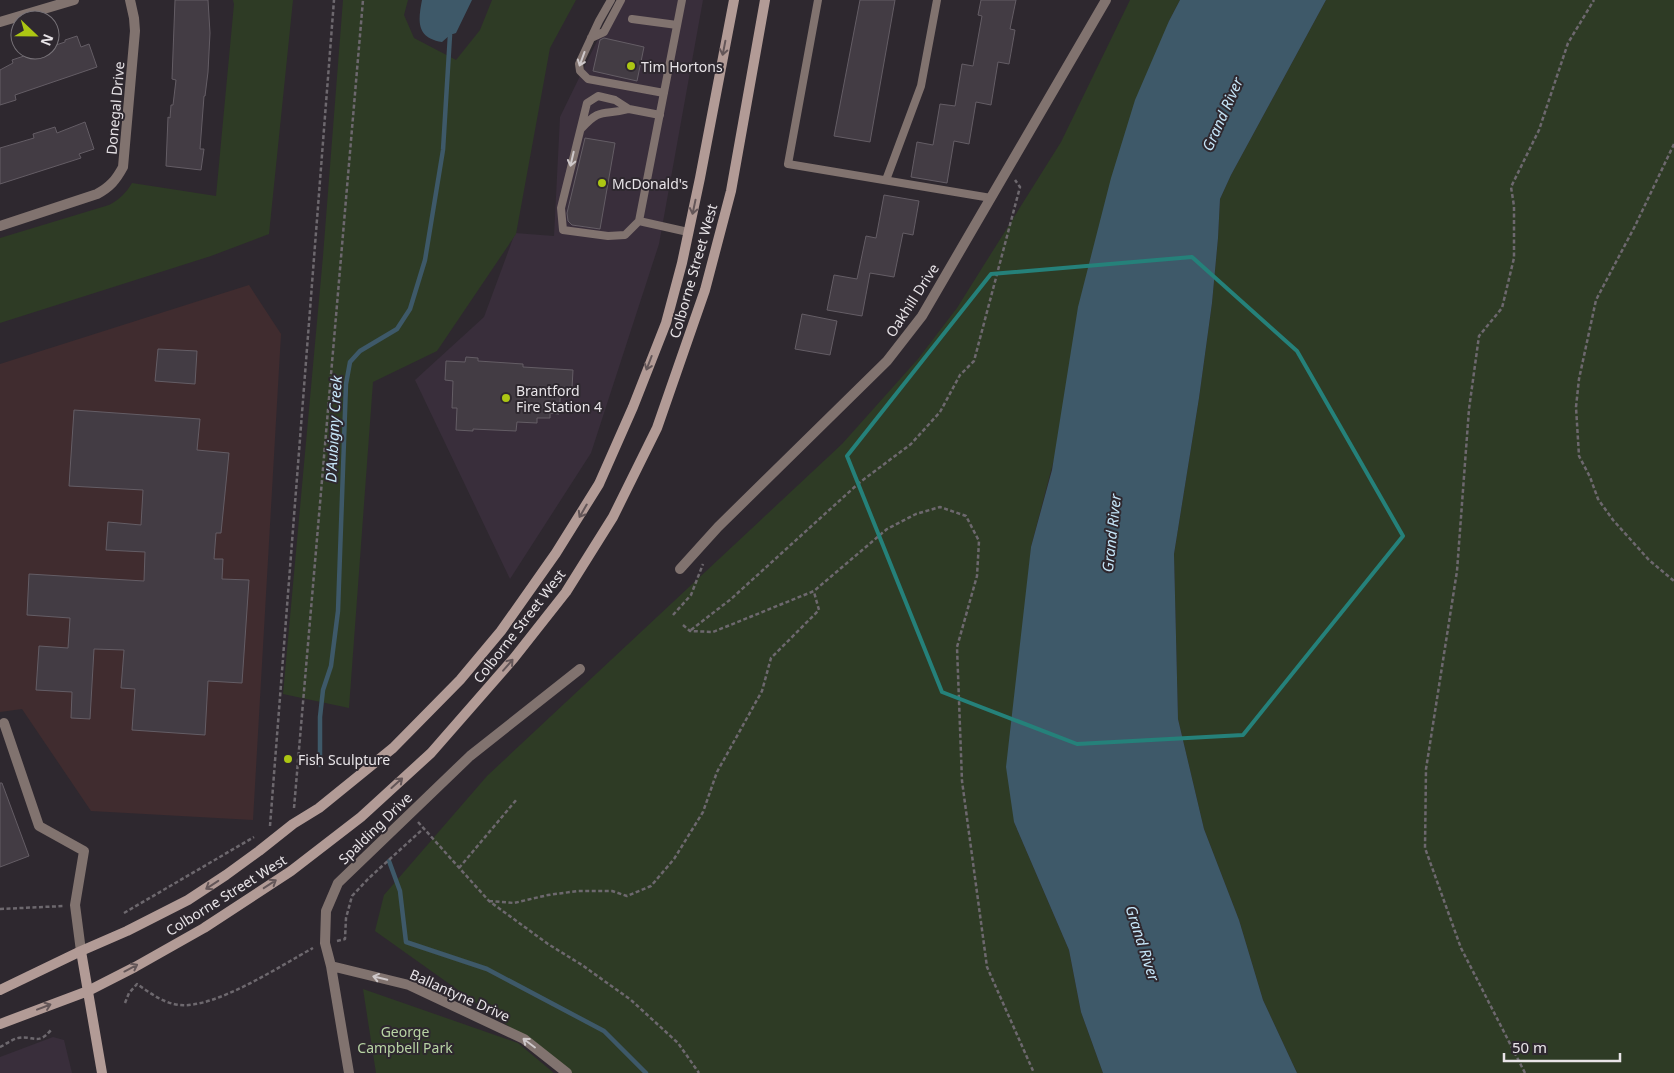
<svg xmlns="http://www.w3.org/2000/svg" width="1674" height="1073" font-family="'Noto Sans',sans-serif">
<rect width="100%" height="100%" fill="#2e282f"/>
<!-- built -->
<path fill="#392e3b" d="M617,0H703L659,244L591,453L510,579L415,380L484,317L515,233L554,236L560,117Z
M53,1037L64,1040L72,1073H0V1057Z"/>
<!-- industrial -->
<path fill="#402c2f" d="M249,285L281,334L253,820L91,811L22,709L0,712V364Z"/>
<!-- green -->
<path fill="#2e3b25" d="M233,0H293L269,234L211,256L0,323V238L109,205C119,200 127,192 132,183L216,196L234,4Z
M343,0H408L404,15L414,38L456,60L480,30L492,0H576L550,48L516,234L437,351L373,382L349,708L283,694L323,256Z
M1130,0H1180L1169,21L1031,547L1014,822L1069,950L1081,1012L1103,1073H568L524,1037L375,931L384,895L487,776L842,444L918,359L957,308L1061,142Z
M1326,0H1674V1073H1297L1263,1000L1239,920L1204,829L1178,719L1174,554L1199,398L1212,303L1218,238L1220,199L1231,175Z
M363,989L518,1043L554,1073H376Z"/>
<!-- water -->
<path fill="#3e5969" d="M422,0H472L456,33L450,35L442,42C416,38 418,21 422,0Z
M1180,0H1326L1231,175L1220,199L1218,238L1212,303L1199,398L1174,554L1178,719L1204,829L1239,920L1263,1000L1297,1073H1103L1081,1012L1069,950L1014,822L1006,767L1031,547L1052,470L1078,307L1111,178L1135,100L1169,21Z"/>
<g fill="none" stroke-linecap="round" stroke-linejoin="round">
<!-- stream -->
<path stroke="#3e5969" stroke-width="4.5" d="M320,765V717L323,690L331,666L338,611L346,384L350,362L360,351L397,329L410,309L425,260L443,150L450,35
M389,861L400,891L406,942L487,969L604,1031L646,1073"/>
</g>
<!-- building -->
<path fill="#433c44" stroke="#645d65" d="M175,0H208L210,33L208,72L205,96H204L200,149H204L201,170L166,166L168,117L170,118L171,105H173L176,80L172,79Z
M860,0H895L870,142L834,136Z
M981,0H1016L1010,29L1015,30L1009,64L998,62L991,105L976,102L969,144L954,141L947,183L911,177L917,142L933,145L940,104L955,106L962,64L973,66L982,16L978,15Z
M77,36L81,47L89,44L97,67L15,95L16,100L0,105V70L13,63L12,60L42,50H50V47L65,42V40Z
M604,38L644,47L637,81L593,71L600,40Z
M85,122L94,149L79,154L81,158L0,184V148L34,138L33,134L55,127L57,133Z
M585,138L615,143L600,229L572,225L568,221L567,213Z
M884,195L919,201L913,235L903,233L894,277L870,273L862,316L827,310L834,275L857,279L866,236L876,238Z
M802,314L837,321L830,355L795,349Z
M158,349L197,351L195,384L155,381Z
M466,357L478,358V361L523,364V367L573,370L572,388L561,387L559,414L550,413V418H537V423L517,422L516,431L473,429V431L456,430L457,408H452L453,381L445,380L446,361L465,362Z
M74,410L200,419L197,450L229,453L221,533H216L214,559H223L222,579L249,580L242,683L208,681L205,735L132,730L135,689L121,688L124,650L94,649L90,719L71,718L72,692L36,690L39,646L68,648L70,618L27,615L29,574L144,581L145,552L106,550L108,522L141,525L143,490L69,486Z
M0,783H2L29,856L0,867Z"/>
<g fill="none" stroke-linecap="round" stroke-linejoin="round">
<!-- path -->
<path stroke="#6d686e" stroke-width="2.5" stroke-dasharray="4 2.5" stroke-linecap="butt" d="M1674,144L1635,226L1596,300L1579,379L1576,407L1579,456L1590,477L1598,499L1613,520L1649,560L1674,581
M673,615L691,595L703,564
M683,625L690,631L713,632L814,591L887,529L916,514L940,507L966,516L979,541L977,576L957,647L962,781L987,967L1034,1073
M691,630L731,599L859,483L911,444L940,412L960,375L974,361L1020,187L1015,180
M294,808L363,0
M418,822L489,901L548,944L582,965L631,1000L678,1043L699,1073
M270,826L334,0
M459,868L517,799
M489,901L514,903L548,895L578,891H612L627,896L651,886L674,859L703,812L717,772L762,691L771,658L819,610L814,592
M0,909L64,906
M124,913L254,837
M337,941L345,939L346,918L352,896L369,878L424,828
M125,1003L129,993L137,984C150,993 163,1003 179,1005C215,1009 280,966 313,948
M0,1047C5,1045 12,1039 18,1038C33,1035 38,1046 51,1030
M1525,1073L1461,948L1425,848L1426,769L1457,571L1469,409L1479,336L1502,308L1514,258V206L1511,187L1539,130L1568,43L1594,0"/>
<!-- service -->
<path stroke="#81736f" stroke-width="8" d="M611,0L599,21L579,64L580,71L588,79L664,93
M682,0L639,221L688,232
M818,0L788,164L991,198
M632,19L677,25
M591,38L604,32L621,0
M581,129C601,106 604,116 629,109
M886,180L921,86L937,0
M639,221L625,235L608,236L563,230L561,208L587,103L598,96L615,100L629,109L660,115"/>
<!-- minor -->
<path stroke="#81736f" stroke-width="10" d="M0,22L74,0
M0,226L97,194C110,187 116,180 123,167L135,31L134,18L130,0
M680,569L718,527L887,361L922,316L1106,0
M4,723L39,826L84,851L75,905L81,951
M331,966L409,985L524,1039L567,1073
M349,1073L331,966L325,943L326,911L338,883L470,756L580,669"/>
<!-- secondary -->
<path stroke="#b29b96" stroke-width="10" d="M81,951L102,1073
M0,990L81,951L127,931L188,900L226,875L259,851L293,824L319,808L393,748L460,680L501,631L556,553L599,484L633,407L666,323L682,263L700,178L734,0
M0,1024L88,991L135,967L204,928L291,871L361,817L431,753L514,658L566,592L613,517L657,428L705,290L731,191L765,0"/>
</g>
<!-- one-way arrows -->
<defs><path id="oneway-shaft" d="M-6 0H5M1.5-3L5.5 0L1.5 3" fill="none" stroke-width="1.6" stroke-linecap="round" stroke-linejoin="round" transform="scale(1.25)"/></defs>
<g stroke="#635658">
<use href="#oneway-shaft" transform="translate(724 48) rotate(101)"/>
<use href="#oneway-shaft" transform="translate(694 207) rotate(102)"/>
<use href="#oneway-shaft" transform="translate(649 363) rotate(111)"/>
<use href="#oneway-shaft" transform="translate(583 511) rotate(120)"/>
<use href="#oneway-shaft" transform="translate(508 665) rotate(-49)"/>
<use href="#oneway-shaft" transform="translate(397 783) rotate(-42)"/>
<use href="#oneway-shaft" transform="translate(270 884) rotate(-33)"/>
<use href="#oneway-shaft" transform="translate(212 885) rotate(147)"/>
<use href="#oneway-shaft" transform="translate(131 968) rotate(-28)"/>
<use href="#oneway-shaft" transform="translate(44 1007) rotate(-21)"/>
</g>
<g stroke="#cec8ca">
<use href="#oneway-shaft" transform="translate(582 59) rotate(110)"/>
<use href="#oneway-shaft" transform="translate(572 159) rotate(103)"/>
<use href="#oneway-shaft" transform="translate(380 978) rotate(-167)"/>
<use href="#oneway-shaft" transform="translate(529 1043) rotate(-143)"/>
</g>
<!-- marked area -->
<path fill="none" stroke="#25817a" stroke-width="4" stroke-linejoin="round" d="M1192,257L1297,351L1403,536L1243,735L1077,744L942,692L847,456L991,274Z"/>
<!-- markers -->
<g fill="#acc613" stroke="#2e282f" stroke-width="2">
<circle cx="631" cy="66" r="5"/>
<circle cx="602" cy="183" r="5"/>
<circle cx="506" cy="398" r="5"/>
<circle cx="288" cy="759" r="5"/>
</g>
<g text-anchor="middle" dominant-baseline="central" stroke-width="4" stroke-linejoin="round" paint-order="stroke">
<!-- poi labels -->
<g font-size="14" fill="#e8e4e8" stroke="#2e282f" text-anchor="start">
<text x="641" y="66">Tim Hortons</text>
<text x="612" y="183">McDonald's</text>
<text x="516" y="390">Brantford<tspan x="516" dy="16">Fire Station 4</tspan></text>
<text x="298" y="759">Fish Sculpture</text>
</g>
<!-- street labels -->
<g font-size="14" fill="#e8e4e8" stroke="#2e282f">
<text transform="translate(115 108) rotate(-85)">Donegal Drive</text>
<text transform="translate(693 271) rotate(-74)">Colborne Street West</text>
<text transform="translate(912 300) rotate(-57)">Oakhill Drive</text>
<text transform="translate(519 626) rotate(-52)">Colborne Street West</text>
<text transform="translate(375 828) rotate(-44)">Spalding Drive</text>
<text transform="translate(226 895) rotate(-32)">Colborne Street West</text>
<text transform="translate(460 995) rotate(24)">Ballantyne Drive</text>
</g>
<!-- park labels -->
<g font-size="14" fill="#b8d4a4" stroke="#2e282f">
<text x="405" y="1031">George<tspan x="405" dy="16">Campbell Park</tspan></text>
</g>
<!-- water labels -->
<g font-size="15" font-style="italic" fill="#c6e6f9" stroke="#2e282f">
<text transform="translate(1222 114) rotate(-66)">Grand River</text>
<text transform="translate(333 429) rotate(-87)">D'Aubigny Creek</text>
<text transform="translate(1111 533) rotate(-84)">Grand River</text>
<text transform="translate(1143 943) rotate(72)">Grand River</text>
</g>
</g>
<!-- north arrow -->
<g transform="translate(35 35) rotate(112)"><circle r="24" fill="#2e282f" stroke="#787379"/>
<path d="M0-4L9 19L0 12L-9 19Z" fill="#acc613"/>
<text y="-8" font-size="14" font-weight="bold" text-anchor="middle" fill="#e8e4e8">N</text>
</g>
<!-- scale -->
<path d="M1504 1053v8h116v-8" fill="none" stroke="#e8e4e8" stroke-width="2.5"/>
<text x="1512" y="1053" font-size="15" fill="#e8e4e8" stroke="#2e282f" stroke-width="4" paint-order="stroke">50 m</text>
</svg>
